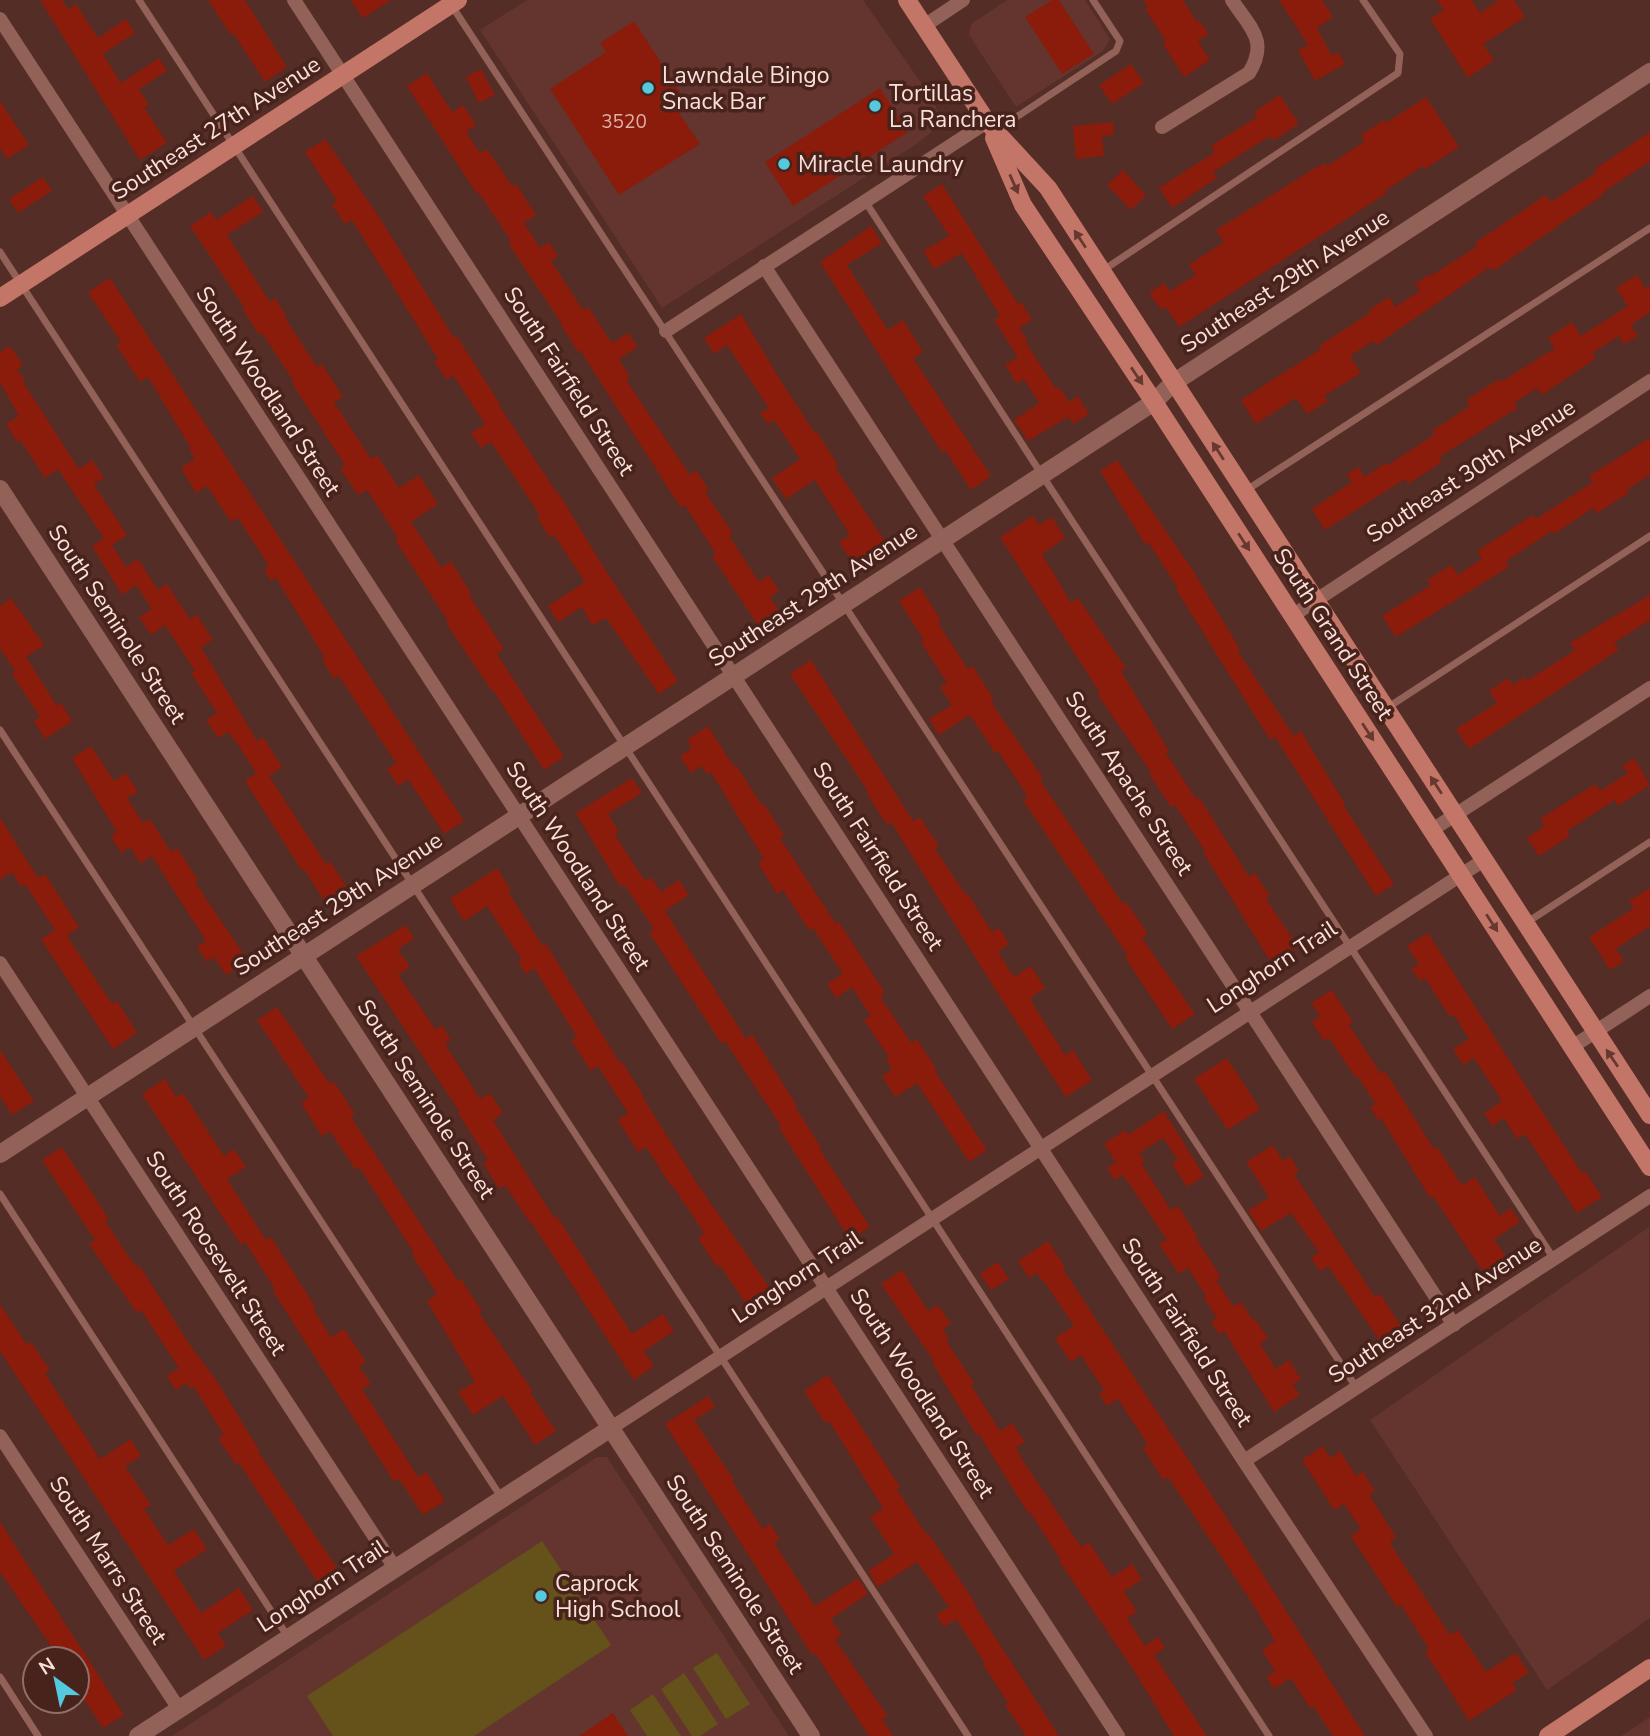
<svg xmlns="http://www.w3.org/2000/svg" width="1650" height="1736" font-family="'Nunito Sans',sans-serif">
<rect width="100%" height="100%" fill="#542d26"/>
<!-- built -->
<path fill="#63352e" d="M527,0H863L934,101L938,113L935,129L918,143L662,308L480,30Z
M1007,0H1085L1110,39L1103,51L1016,107L969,35L971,24Z
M1649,1227L1650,1618L1547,1690L1370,1420Z
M597,1457H607L789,1736H172Z
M1650,1717V1736H1621Z"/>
<!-- garden -->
<path fill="#64521a" d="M542,1541L611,1645L474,1736H333L307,1696Z
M717,1653L750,1704L726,1719L693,1668Z
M684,1673L718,1724L700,1736H692L661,1689Z
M653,1694L681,1736H647L630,1710Z"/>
<!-- building -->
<path fill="#8b1c0c" d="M40,0H62L68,9L76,4L98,38L126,19L135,33L103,54L121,83L159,58L167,71L139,89L149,105L144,107L167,143L140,160Z
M208,0H245L287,67L265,82L234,34L231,35Z
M351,0H391L363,18Z
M1052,0H1059L1094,54L1062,74L1025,17Z
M1143,0H1183L1197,22L1199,20L1209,34L1198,41L1210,60L1184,77L1163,44L1166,41L1145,9L1148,7Z
M1279,0H1322L1333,17L1317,28L1332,56L1338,52L1345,64L1315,81L1298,50L1308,45Z
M1437,0H1472L1480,13L1499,0H1514L1525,17L1483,44L1494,60L1468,78L1430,19L1444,10Z
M634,21L683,97L673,104L700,144L619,195L550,89L606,52L600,43Z
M1131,64L1144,83L1112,104L1099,85Z
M481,69L495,95L479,103L466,77Z
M427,73L452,112L463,105L476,125L466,132L480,153L487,149L512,186L516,184L536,215L524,223L540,248L549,242L558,256L551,261L583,310L588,307L612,343L628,333L638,347L619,359L630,377L626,380L690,475L696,470L709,490L705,492L733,534L729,536L759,582L769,575L779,591L770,597L781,614L760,628L712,556L716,554L685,505L681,508L580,350L578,352L561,325L562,324L508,243L511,241L479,193L477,194L407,86Z
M880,88L908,132L793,206L765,162Z
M1280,95L1299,124L1273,141L1270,136L1213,172L1217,178L1172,208L1159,188L1215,152L1211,146L1257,117L1254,112Z
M1426,97L1459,147L1425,169L1423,166L1385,191L1387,193L1179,327L1166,307L1161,310L1149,293L1164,283L1170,291L1196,275L1189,265L1224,242L1216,230L1315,168L1325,163L1327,166L1365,141L1361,135L1384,120L1386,123Z
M0,101L29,145L7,159L0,148Z
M1113,122L1114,135L1102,136L1104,156L1076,159L1073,126Z
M1650,132V161L1602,193L1603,195L1493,271L1490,267L1376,345L1373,341L1350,356L1361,373L1324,396L1328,401L1307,414L1296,398L1256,424L1241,400L1321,349L1319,346L1370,313L1369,310L1389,297L1395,307L1420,291L1415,284L1430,274L1431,276L1477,246L1475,243L1546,195L1551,202L1597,172L1595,169Z
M325,139L378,215L454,338L457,336L500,404L499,405L557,493L558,492L601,563L678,681L659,694L606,618L592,625L582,607L558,622L548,606L585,582L554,535L550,538L537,517L540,515L491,442L481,448L471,433L485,424L453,375L447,380L434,361L438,359L352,220L345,224L332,205L337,201L305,152Z
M1123,170L1146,195L1131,210L1107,185Z
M43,177L52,191L18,213L9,199Z
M942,184L1018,304L1021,302L1032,320L1019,328L1028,341L1026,343L1056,389L1059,387L1069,402L1078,396L1089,414L1073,424L1068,417L1028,441L1014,420L1039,403L1024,379L1017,384L1005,365L1018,357L994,320L1000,316L962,253L934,269L923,251L949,236L923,196Z
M253,196L263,212L227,235L270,302L275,298L287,317L285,318L317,367L322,364L343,397L334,402L371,459L377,455L399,488L419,475L438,504L411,522L441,567L451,561L471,593L469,595L504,649L497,654L564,757L544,770L493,690L492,691L446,623L448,621L395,540L398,538L367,490L358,495L340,468L345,465L292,383L294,382L262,333L259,335L242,308L244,307L190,226L211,212L216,220Z
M871,226L882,243L847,265L888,330L903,320L923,352L913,358L991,476L971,490L945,450L942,452L916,413L820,262Z
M1637,275L1645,288L1650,285V312L1631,325L1638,336L1624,344L1619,336L1592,353L1596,358L1542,395L1537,388L1514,403L1518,408L1439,457L1442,462L1408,484L1405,479L1325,530L1312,509L1352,482L1347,474L1359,467L1364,477L1386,463L1388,465L1434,435L1432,431L1470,406L1466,400L1499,379L1501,382L1555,348L1548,338L1572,322L1581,336L1628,306L1616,288Z
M110,278L464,821L444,834L408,779L398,786L387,769L396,763L339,676L334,679L322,660L325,658L276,578L271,581L264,570L269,566L238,518L231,522L207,486L196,493L181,468L195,459L189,450L191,448L148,377L140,382L116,345L121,342L88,292Z
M741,314L784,386L815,433L817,432L838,465L835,467L887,544L854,565L839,542L850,535L815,480L786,499L772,478L800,459L774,420L768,424L760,413L769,408L727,345L714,354L704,338Z
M10,346L23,365L17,369L25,381L23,382L79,469L92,460L104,478L94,484L127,535L112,545L126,567L138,559L158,590L167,584L190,619L197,615L213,640L201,647L257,741L263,737L282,767L269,776L326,864L330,861L351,894L329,908L304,869L302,871L245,781L256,773L237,743L228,732L218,738L206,720L217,713L191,673L195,671L165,625L151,635L139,617L152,609L136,585L122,595L92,546L104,538L58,469L45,478L20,440L17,442L6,424L19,416L0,382V352Z
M1650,438V475L1627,490L1629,493L1597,513L1593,508L1554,534L1552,531L1506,561L1509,567L1396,637L1382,616L1431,585L1427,580L1451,565L1458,575L1482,559L1477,551L1533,515L1536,519L1593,482L1589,476Z
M1117,460L1192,569L1240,649L1237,650L1268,697L1294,736L1301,731L1345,804L1344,806L1394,884L1376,896L1275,737L1270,740L1176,589L1178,588L1148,542L1145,544L1100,471Z
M1033,516L1039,525L1052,517L1065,538L1042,554L1071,603L1078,598L1126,668L1121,671L1169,751L1166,753L1196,799L1199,797L1249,877L1255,873L1270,896L1266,899L1298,947L1272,964L1203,852L1205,851L1175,805L1171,807L1149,774L1151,772L1098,695L1100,693L1000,537Z
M920,587L941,620L938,623L968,669L973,666L994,700L991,702L1043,778L1040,780L1123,904L1126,902L1148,934L1142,938L1195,1014L1172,1029L1125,957L1128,956L1023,800L1028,797L998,751L995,753L970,715L939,735L929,719L952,705L940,687L947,683L921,642L924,640L899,601Z
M1650,595V620L1614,643L1619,650L1469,749L1456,729L1497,703L1489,691L1508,678L1513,685L1525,677L1527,681L1575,650L1570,643Z
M11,598L44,645L26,657L57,706L61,703L72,721L45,739L34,721L40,717L12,674L15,671L0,648V606Z
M811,660L913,821L920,817L939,846L935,849L966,895L968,894L992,932L999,928L1009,944L998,952L1014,977L1031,966L1045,988L1030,998L1036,1009L1065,1055L1073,1050L1092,1080L1066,1097L995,989L891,822L887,825L866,792L868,791L790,674Z
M708,726L734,767L736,765L762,805L764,804L784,835L780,838L836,924L839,922L885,993L880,996L911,1043L917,1039L937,1070L935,1071L987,1150L969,1162L917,1083L895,1097L882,1076L892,1069L886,1059L889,1057L864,1020L871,1016L852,987L836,998L827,984L843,974L813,928L809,930L783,890L777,894L758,863L764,859L711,772L707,774L702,766L691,773L680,756L692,748L687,740Z
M91,746L114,781L126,773L138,792L127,798L143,823L150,819L171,852L177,848L198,880L195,882L248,961L226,975L214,957L207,962L197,947L206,941L152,856L140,863L130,847L121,853L111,836L117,832L72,758Z
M1634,758L1650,785L1618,806L1615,800L1567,831L1570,836L1539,856L1527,838L1545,826L1540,819L1595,784L1600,791L1628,773L1622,766Z
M632,778L642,793L608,814L619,832L615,835L645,881L651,877L661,892L679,880L689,895L665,911L746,1039L752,1034L797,1106L795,1107L821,1147L819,1148L870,1227L850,1240L779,1128L781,1126L725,1041L721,1043L695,1003L649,932L654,929L624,884L620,887L576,813Z
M0,818L38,878L45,874L79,927L67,936L112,1004L117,1001L137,1033L113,1049L41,939L55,930L25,884L21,887L12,872L0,880Z
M497,868L511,890L508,892L543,946L546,944L620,1063L622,1062L643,1095L642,1096L696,1182L772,1291L748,1307L720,1265L717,1267L698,1238L704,1233L673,1186L672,1187L646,1147L638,1152L618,1120L628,1113L598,1066L591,1071L571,1040L577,1037L534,968L526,974L518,962L522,960L487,906L464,921L450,899Z
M1650,888V926L1616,949L1624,961L1610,970L1589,937L1634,908L1629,901Z
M406,925L414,939L398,949L410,967L398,975L436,1030L442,1025L451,1040L445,1044L480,1099L490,1093L503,1113L493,1120L554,1218L557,1216L632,1334L663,1314L674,1331L644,1351L654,1366L634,1380L532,1223L531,1224L505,1185L499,1189L483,1163L488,1160L458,1113L460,1112L356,956Z
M1428,933L1556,1133L1582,1173L1585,1171L1602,1197L1577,1213L1525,1134L1517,1139L1504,1118L1492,1126L1484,1113L1502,1101L1474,1058L1463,1065L1453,1049L1469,1039L1454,1015L1450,1017L1425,978L1420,981L1411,969L1419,964L1407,946Z
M1332,990L1353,1022L1349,1025L1381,1074L1385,1071L1434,1149L1437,1147L1462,1185L1475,1177L1500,1216L1511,1208L1520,1222L1494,1239L1507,1258L1484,1273L1433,1196L1430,1198L1381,1118L1378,1120L1370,1107L1376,1104L1358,1077L1356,1078L1329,1038L1324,1041L1312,1022L1320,1016L1311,1003Z
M277,1007L330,1084L334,1082L355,1114L351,1117L458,1281L461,1279L482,1311L479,1313L532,1390L530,1392L556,1431L535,1445L503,1396L473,1415L458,1392L475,1382L427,1301L437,1294L412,1255L414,1253L359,1167L356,1170L330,1131L322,1136L301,1103L309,1098L257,1020Z
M0,1050L34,1101L12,1115L0,1096Z
M1227,1058L1260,1109L1228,1130L1194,1079Z
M165,1079L176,1097L183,1093L224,1156L234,1149L246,1167L227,1179L266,1240L271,1237L316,1308L314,1310L331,1337L344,1329L366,1362L359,1366L371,1384L362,1389L418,1477L426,1472L445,1501L423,1515L399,1479L394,1482L273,1291L275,1289L245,1242L241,1245L142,1094Z
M1164,1111L1204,1176L1187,1187L1172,1164L1178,1160L1163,1138L1139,1153L1145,1161L1141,1163L1171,1210L1178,1206L1198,1237L1196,1238L1221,1277L1216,1280L1233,1306L1241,1302L1253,1320L1255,1319L1268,1338L1260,1344L1276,1369L1289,1360L1301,1379L1293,1385L1300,1395L1274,1412L1224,1331L1219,1334L1211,1322L1217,1318L1204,1298L1206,1296L1188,1268L1179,1274L1159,1244L1167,1240L1149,1213L1123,1175L1115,1180L1107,1168L1116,1162L1104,1144L1125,1130L1128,1135Z
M1273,1145L1283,1161L1290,1156L1299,1171L1294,1174L1325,1221L1375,1297L1380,1294L1403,1329L1381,1342L1328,1266L1320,1271L1311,1258L1319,1252L1291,1213L1261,1231L1248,1211L1269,1197L1246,1162Z
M62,1147L109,1219L105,1221L136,1267L139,1265L190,1345L217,1381L259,1450L258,1451L339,1571L319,1584L239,1463L236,1465L218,1438L224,1435L194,1387L191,1389L187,1383L176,1390L167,1376L179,1368L141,1310L137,1313L89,1244L95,1240L42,1160Z
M1048,1241L1065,1267L1063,1269L1242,1541L1365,1736H1333L1313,1706L1310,1708L1291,1678L1274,1689L1267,1677L1275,1671L1262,1650L1275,1641L1251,1601L1168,1477L1163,1480L1143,1448L1148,1445L1118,1399L1107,1406L1099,1394L1104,1390L1081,1355L1071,1362L1055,1338L1074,1326L1044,1281L1043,1282L1037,1273L1029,1278L1018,1261Z
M998,1262L1009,1279L991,1290L980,1274Z
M902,1270L928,1311L938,1305L951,1324L943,1329L949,1339L946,1341L974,1383L971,1385L1000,1431L1012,1423L1025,1442L1016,1447L1024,1462L1081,1547L1089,1542L1112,1577L1132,1564L1142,1580L1124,1591L1137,1612L1127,1618L1145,1646L1158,1637L1165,1648L1154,1655L1207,1736H1174L1133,1669L1059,1561L1061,1560L1030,1512L1028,1513L979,1434L977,1436L932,1362L934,1361L881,1284Z
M0,1304L27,1345L31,1342L50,1370L45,1374L100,1459L131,1439L141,1456L125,1466L151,1505L144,1509L168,1545L194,1529L207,1549L174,1571L201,1613L239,1588L253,1610L218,1633L226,1646L204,1660L0,1351Z
M828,1375L900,1487L897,1489L926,1534L928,1533L955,1572L976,1605L975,1606L1059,1736H1026L1005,1705L1008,1703L983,1664L985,1663L956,1619L944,1627L936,1615L949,1607L917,1562L878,1587L868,1571L894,1554L870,1517L883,1508L829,1421L825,1423L804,1391Z
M708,1396L715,1407L694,1420L734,1480L732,1481L763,1529L770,1524L780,1539L774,1543L815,1606L858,1578L868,1594L831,1619L842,1635L835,1640L888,1716L882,1719L893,1736H869L815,1653L812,1655L665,1424Z
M1323,1446L1330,1458L1340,1451L1356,1476L1363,1472L1375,1491L1369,1495L1396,1537L1390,1541L1396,1553L1450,1635L1458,1630L1486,1672L1516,1653L1529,1673L1512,1683L1517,1690L1469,1721L1425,1652L1429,1649L1401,1605L1397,1607L1351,1536L1361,1529L1344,1504L1334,1510L1302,1460Z
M0,1522L124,1715L103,1728L77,1688V1659H60L0,1572Z
M613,1713L628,1736H579Z"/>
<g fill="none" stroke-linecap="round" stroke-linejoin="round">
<!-- service -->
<path stroke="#926157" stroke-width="7" d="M139,0L1269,1736
M452,6L1356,1387
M997,130L1116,51L1120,41L1093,0
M865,201L1042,475L1554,1259
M0,252L968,1736
M1102,271L1398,73L1400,54L1363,0
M1245,491L1650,228
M1387,708L1650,536
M0,730L501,1497
M1526,923L1650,842
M0,1194L288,1637
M0,1677L38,1736"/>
<!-- minor -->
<path stroke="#926157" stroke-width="14" d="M294,0L1244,1461L1426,1736
M0,19L1118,1736
M924,26L963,0
M1162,127L1249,73C1269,40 1250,28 1232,0
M764,266L1454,1325
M666,331L987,122
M1292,616L1650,381
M1432,830L1650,688
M0,963L395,1568
M1572,1047L1650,996
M611,1428L1484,860
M0,1436L179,1709
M1244,1461L1650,1196"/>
<!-- tertiary -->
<path stroke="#926157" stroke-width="18" d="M0,489L811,1736
M0,1154L1154,402L1173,383L1650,72
M138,1736L611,1428"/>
<!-- secondary -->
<path stroke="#c37567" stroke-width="18" d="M907,0L987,122L1048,188L1650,1115
M994,138L1023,205L1154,402L1650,1167
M0,298L458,0
M1548,1736L1650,1668"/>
</g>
<!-- one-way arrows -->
<defs><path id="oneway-solid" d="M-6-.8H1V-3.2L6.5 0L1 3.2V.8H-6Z" transform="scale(1.75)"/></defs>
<g fill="#67382f">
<use href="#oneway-solid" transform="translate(1014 184) rotate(66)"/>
<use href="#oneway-solid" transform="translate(1080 239) rotate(-123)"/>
<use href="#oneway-solid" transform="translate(1137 376) rotate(56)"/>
<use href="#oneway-solid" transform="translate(1218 451) rotate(-123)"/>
<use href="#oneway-solid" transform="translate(1244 542) rotate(57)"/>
<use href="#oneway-solid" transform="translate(1368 732) rotate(57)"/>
<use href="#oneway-solid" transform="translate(1436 785) rotate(-123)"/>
<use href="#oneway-solid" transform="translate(1492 923) rotate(57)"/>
<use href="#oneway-solid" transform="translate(1612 1058) rotate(-124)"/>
</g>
<!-- markers -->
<g fill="#55cadf" stroke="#48231c" stroke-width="2.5">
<circle cx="648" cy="88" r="7"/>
<circle cx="875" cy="106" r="7"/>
<circle cx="784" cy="164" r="7"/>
<circle cx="541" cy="1596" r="7"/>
</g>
<g text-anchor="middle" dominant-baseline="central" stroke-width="7" stroke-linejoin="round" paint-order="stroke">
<!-- number labels -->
<g font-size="19" fill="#deafa7">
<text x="624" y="122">3520</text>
</g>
<!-- poi labels -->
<g font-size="23" fill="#fae0db" stroke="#48231c" text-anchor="start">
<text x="662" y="75">Lawndale Bingo<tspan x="662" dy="26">Snack Bar</tspan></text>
<text x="889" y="93">Tortillas<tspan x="889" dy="26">La Ranchera</tspan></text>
<text x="798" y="164">Miracle Laundry</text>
<text x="555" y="1583">Caprock<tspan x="555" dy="26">High School</tspan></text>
</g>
<!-- street labels -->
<g font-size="23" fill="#fae0db" stroke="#48231c">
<text transform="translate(216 128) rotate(-33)">Southeast 27th Avenue</text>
<text transform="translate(1285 281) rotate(-33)">Southeast 29th Avenue</text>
<text transform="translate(569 381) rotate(57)">South Fairfield Street</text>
<text transform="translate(268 391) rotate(57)">South Woodland Street</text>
<text transform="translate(1471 471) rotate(-33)">Southeast 30th Avenue</text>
<text transform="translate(813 595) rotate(-33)">Southeast 29th Avenue</text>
<text transform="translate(117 624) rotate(57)">South Seminole Street</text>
<text transform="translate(1333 634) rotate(57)">South Grand Street</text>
<text transform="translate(1129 783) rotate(57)">South Apache Street</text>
<text transform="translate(878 856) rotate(57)">South Fairfield Street</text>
<text transform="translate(578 866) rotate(57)">South Woodland Street</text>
<text transform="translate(338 904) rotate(-33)">Southeast 29th Avenue</text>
<text transform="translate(1272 967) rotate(-33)">Longhorn Trail</text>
<text transform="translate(426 1099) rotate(57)">South Seminole Street</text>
<text transform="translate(216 1253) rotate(57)">South Roosevelt Street</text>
<text transform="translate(797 1277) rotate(-33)">Longhorn Trail</text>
<text transform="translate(1435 1310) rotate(-33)">Southeast 32nd Avenue</text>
<text transform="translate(1187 1332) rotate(57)">South Fairfield Street</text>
<text transform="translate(922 1393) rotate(57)">South Woodland Street</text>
<text transform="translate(108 1560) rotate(57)">South Marrs Street</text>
<text transform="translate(735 1574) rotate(57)">South Seminole Street</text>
<text transform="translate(322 1586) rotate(-33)">Longhorn Trail</text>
</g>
</g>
<!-- north arrow -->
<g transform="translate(56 1680) rotate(327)"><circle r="33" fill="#48231c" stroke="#8f6f68" stroke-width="2"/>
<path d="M0-5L12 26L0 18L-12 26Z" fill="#55cadf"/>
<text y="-10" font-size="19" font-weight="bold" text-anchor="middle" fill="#fae0db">N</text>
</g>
</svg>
